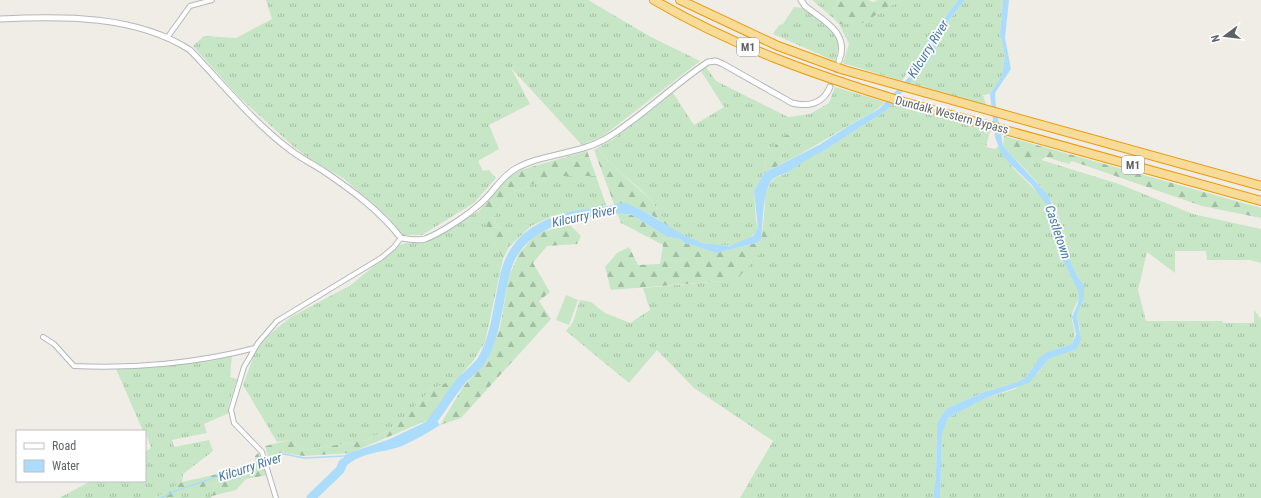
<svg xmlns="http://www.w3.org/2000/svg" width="1261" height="498" font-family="'Roboto Condensed',sans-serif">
<defs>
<pattern id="grass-tufts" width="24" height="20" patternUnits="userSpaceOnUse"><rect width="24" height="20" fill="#c6e6c5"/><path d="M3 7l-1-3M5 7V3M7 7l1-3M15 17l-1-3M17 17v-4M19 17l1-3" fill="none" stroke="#a4bea4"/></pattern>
<pattern id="forest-firs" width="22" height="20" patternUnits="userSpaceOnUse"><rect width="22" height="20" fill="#c6e6c5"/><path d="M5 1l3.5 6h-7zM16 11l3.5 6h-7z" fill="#a4bea4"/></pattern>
</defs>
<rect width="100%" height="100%" fill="#f0ede7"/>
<!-- grass -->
<path fill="url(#grass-tufts)" d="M266,0H588L651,37L700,61L603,136L582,145L511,68L530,104L489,125L499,149L478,161L483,171L489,170L496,178L474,203L422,235H402L388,217L343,178L310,159L293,146L239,97L193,46L204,36L236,38L272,19Z
M812,0H838L831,16Z
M901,0H958L932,35L916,67L911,66L902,81L843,63L849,44L839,24H861Z
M965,0H1003L1000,33L1005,56L1002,75L990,94L983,95L986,105L910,83L933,56L942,29Z
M794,7L803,8L834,33L839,43L835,61L773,34L779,25L783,24Z
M706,67L716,81L788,117L810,114L829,103L835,87L885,102C876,112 863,117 851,124C829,137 807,151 783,163L779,157L828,113L765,159L764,173L754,191L756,221L758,228C742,257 694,245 672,229C663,221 658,208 650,199C634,181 612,168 597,148L612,140L673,93L694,125L724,107L701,71Z
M892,103L990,131L986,147L995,149L999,146C1008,170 1033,183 1047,204C1059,225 1059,252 1069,273C1072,280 1078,285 1079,292C1080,301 1073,307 1072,315C1071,328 1078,327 1072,344L1056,349L1039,358L1027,376L1018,382L981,393L946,409L937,423L936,476L933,498H740L773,441L694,388L657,350L629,383L566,331L573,322L580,300L591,302L605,313L630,323L650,310L643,288L722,281L776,236L764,217L765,196L770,183L775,178L787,173L812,155L822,152L887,110Z
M1035,158L1119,184L1193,214L1261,229V263L1250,260H1207L1206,251H1175V273L1147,252L1138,290L1146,321H1222L1223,323H1254V310L1261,319V498H940L942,435L948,418L986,398L1015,389L1038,373L1049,359L1077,349L1080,329L1077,315L1084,298V285C1073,272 1065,255 1062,238C1061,233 1062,229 1061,225C1057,203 1041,187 1027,171Z
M551,176H596L606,205L553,216L531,226L509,247L493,218L508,195Z
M479,211L503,259L485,342L473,361L459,377L430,390L405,417L388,431L373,436L368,440L304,450L290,440L277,442L243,385L256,350L270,334L291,317L351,285L399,245L407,243L425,242Z
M232,355L230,377L237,379L228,407L229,413L204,424L207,433L172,440L174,447L209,440L213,451L183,474L182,482L155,498H59L91,481H145V452L151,448L145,431H143L116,369L212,361Z
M216,483L211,498H169L170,497Z"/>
<!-- forest -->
<path fill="url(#forest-firs)" d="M838,0H868L873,2L878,0H901L861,24H839L831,16Z
M825,111L828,113L779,157L783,163L764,173L765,159L782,138Z
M1004,136L1261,208V218L1202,206L1072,161L1069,164L1046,157L1041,160L1035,158L1027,171L1003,146Z
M597,148L607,160L650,199L671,228C654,216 635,203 614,204L594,150Z
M587,151L596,176H551L508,195L493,218L509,247L503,259L479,211L504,180L521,170Z
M617,213L632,215L667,237L680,239L685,243L717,253L756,243L761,240L764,217L776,236L738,278L722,281L611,290L605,267L617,253L629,247L638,265L660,264L663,245L621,223Z
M569,224L581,236L577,244L547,246L533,263L550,292L539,301L551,319L461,418L440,425L463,387L487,361L500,328L509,276L519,254L536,234Z
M459,377L428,420L350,453L304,456L283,453L268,456L265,446L290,440L304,450L368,440L373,436L388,431L405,417L430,390Z
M258,453L267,475L246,479L236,490L212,496L216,483L169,498H155L182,482L222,473L228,476L256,466L255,456Z"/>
<!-- pitch -->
<path fill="#c6e6c5" d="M566,295L578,300L569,325L556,320Z"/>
<!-- water -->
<path fill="#acdcfb" d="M958,0H965L942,29L933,56L887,110L822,152C810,156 801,164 790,171C785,174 778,175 773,179C762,190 763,224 761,240L756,243L717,253L685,243L680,239L667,237L632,215L617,213L614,204L624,203L642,210L682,234L702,243L729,246L753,236L758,228L754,191L764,173L819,145L850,125L879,109L909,77L932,35Z
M1003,0H1009L1005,38L1011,69L995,93L996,108L1003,146L1048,195L1061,224L1062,238L1069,259L1077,276L1084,285V298L1077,315L1081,339L1077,349L1049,359L1029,383L986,398L948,418L942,435L940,498H933L936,476L937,423L946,409L981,393L1018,382L1027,376L1039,358L1047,352L1072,344L1076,334L1072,317L1078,303L1079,293L1063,260L1053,218L1047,205L1031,184L1008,162L1001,153L995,137L990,94L1002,75L1005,56L1000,33Z
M434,418L440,425C428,433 415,440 402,446C379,454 354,452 339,474L335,471L346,454L390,439Z"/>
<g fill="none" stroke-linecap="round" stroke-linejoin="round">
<!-- stream -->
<path stroke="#acdcfb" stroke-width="1.5" d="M161,498L175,491L284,454L304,458L345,456"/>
<!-- river -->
<path stroke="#acdcfb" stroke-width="9" d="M426,427L430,424C441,410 451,393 462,380C469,373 479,366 483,358C496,334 498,305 504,279C515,218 576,214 627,208
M311,498L340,470L343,463"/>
<!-- tertiary-tunnel -->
<path stroke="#cccac7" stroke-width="5" stroke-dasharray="5 2.5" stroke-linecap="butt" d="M830,87L838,65"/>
<!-- minor casing -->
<g stroke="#b4b7bb" stroke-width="6">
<path id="minor" d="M167,38L190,6L212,0
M43,337L54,344L74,366C133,369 198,363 255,348
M276,498L262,452L234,423L231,410L244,367L258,343L277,321L381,258L393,248L401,238"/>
</g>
<!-- tertiary casing -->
<g stroke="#b4b7bb" stroke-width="7">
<path id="tertiary" d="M801,0L805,6C824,21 850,33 839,61
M0,19C62,16 136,15 190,50C222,83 252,121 289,149C300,158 313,164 325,172C353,191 380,211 401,238C407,239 418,241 425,239C441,233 468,215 481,203C493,193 500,178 515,169C543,153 578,155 607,138C643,116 673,85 708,62L716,61L723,64L792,103C808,107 823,104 830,87"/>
</g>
<!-- motorway casing -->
<g stroke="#ea9b0c" stroke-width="10">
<path id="motorway" d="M654,0C732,46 818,76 904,102L1261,201
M680,0L778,46L844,70L1261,186"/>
</g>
<!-- minor -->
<use href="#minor" stroke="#fff" stroke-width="4"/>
<!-- tertiary -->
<use href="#tertiary" stroke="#fff" stroke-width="5"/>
<!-- motorway -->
<use href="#motorway" stroke="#f8db96" stroke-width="8"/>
</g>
<g text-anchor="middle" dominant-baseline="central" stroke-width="3.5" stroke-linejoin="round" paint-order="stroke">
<!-- shield labels -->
<g fill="#fff" stroke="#8e9194" stroke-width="1">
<rect x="737" y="38" width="22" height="18" rx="3"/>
<rect x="1122" y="156" width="22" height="18" rx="3"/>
</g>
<g font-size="11" font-weight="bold" fill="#5e6266">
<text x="748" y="47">M1</text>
<text x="1133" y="165">M1</text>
</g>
<!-- street labels -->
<g font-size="12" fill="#5e6266" stroke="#fff">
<text transform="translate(952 115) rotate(15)">Dundalk Western Bypass</text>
</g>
<!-- water labels -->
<g font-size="13" font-style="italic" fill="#4578a4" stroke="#fff">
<text transform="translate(928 49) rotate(-58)">Kilcurry River</text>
<text transform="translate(584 216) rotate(-12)">Kilcurry River</text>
<text transform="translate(1058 232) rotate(72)">Castletown</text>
<text transform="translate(250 467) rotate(-18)">Kilcurry River</text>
</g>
</g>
<!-- legend -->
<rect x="16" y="430" width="130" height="52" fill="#ffffff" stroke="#bfc0c2"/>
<rect x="24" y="443" width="20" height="6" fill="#ffffff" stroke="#bfc0c2"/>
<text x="52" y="450" font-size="12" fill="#5e6266">Road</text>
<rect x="24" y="460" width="20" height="12" fill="#acdcfb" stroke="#bfc0c2"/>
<text x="52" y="470" font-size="12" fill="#5e6266">Water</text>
<!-- north arrow -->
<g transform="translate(1225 36) rotate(255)" stroke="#ffffff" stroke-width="3" paint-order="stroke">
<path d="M0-3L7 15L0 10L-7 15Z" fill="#5e6266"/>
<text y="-6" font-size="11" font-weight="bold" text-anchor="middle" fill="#5e6266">N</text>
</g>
</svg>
